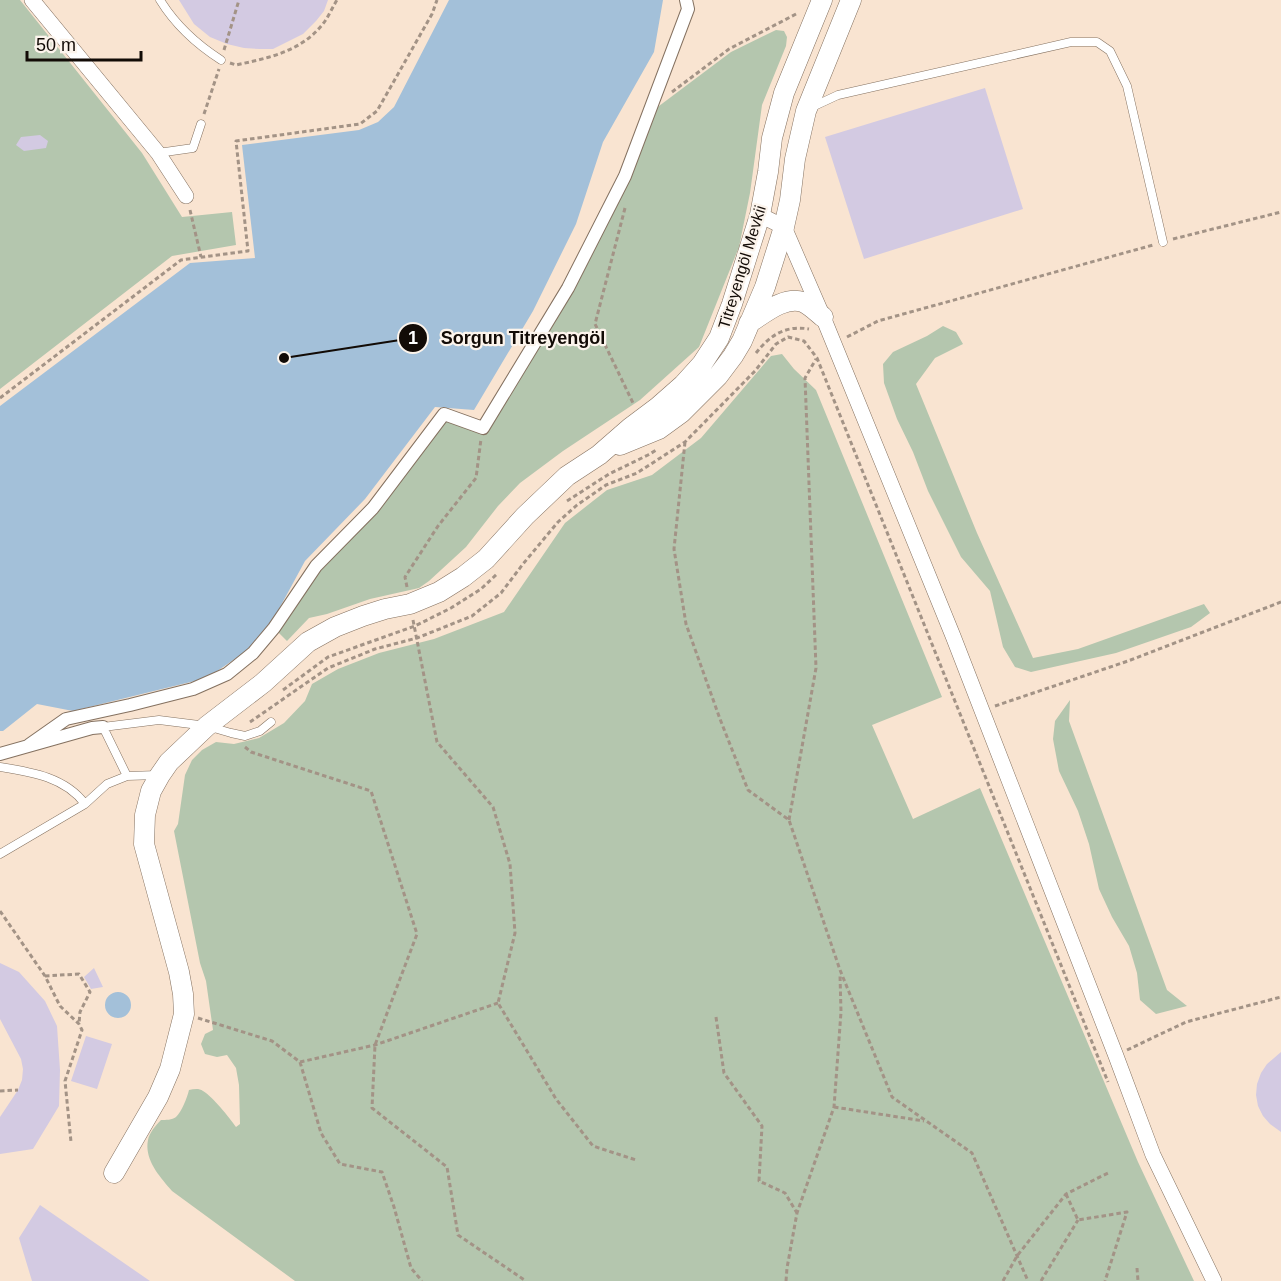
<svg xmlns="http://www.w3.org/2000/svg" width="1281" height="1281" font-family="Arial,sans-serif">
<rect width="100%" height="100%" fill="#f9e4d1"/>
<!-- green -->
<path fill="#b4c6ae" d="M0,0H20L142,153L182,217L232,212L236,245L172,256L0,389Z
M776,30L784,31L787,37L786,46L762,105L750,193L739,247L699,347L640,400L563,451L520,483L498,506L466,547L429,581L419,588L370,599L327,614L309,618L287,641L278,632L320,566L445,421L485,434L574,289L655,109L731,52Z
M943,326L956,332L963,344L935,358L916,384L977,533L1033,658L1078,649L1204,604L1210,613L1191,627L1116,653L1031,672L1015,667L1003,647L990,591L961,557L928,491L913,452L897,419L884,383L883,364L893,352L927,336Z
M782,354L794,369L816,390L942,697L872,725L913,819L980,788L1138,1162L1194,1281H295L172,1191C160,1177 144,1160 148,1140C149,1133 156,1125 161,1120C166,1120 172,1120 176,1117C182,1111 187,1098 189,1090C194,1089 199,1088 203,1091C213,1097 229,1117 236,1127L240,1124L239,1085L236,1068L227,1055L217,1057L205,1054L201,1044L205,1034L213,1030L206,981L200,963L174,831L178,824L185,775L192,760L202,750L216,742L234,744L259,738L284,723L305,701L312,684L338,669L379,653L434,639L504,612L565,523L607,490L652,475L701,438L771,356Z
M1070,700L1069,721L1167,990L1187,1006L1156,1014L1140,1000L1137,973L1129,946L1112,917L1099,889L1089,844L1078,811L1059,771L1053,739L1055,721Z"/>
<!-- water -->
<path fill="#a3c0d9" d="M449,0H663L654,52L603,142L576,224L533,311L474,410L435,407L365,499L305,561L273,620L245,652L207,678L162,689L73,711L37,704L3,731H0V406L190,263L255,258L242,145L359,130L378,122L394,107Z
M105 1005a13 13 0 1 1 26 0a13 13 0 1 1-26 0Z"/>
<!-- building -->
<path fill="#d3cae2" d="M179,0H328L324,11L316,21L303,34L273,49H260L244,48L227,44L210,37L194,24Z
M985,88L1023,209L864,259L825,137Z
M40,135L48,141L46,148L24,151L16,145L21,137Z
M0,963L19,972L45,1001L57,1026L60,1070L59,1106L33,1149L0,1154V1117L18,1090L22,1080L23,1069L21,1059L0,1019Z
M94,968L103,987L91,989L84,977Z
M86,1036L112,1044L97,1089L71,1081Z
M1281,1052V1132L1270,1124L1263,1116L1258,1106L1256,1095L1257,1084L1261,1073L1267,1064Z
M40,1205L150,1281H32L19,1238Z"/>
<g fill="none" stroke-linecap="round" stroke-linejoin="round">
<!-- service casing -->
<g stroke="#847160" stroke-width="9">
<path id="service" d="M160,0C176,26 196,44 221,60
M810,108L838,95L1071,42H1097L1110,51L1127,86L1163,242
M158,153L193,148L201,124
M0,767C31,772 65,777 85,804
M158,775L127,776L103,727L159,720L207,726L231,733L245,736L260,731L271,722
M0,854L85,804L107,784L127,776"/>
</g>
<!-- pedestrian casing -->
<g stroke="#847160" stroke-width="14">
<path id="pedestrian" d="M29,745L66,719L130,705L193,689L227,674L253,653L274,628L316,566L373,508L444,414L483,428L568,288L625,176L688,9L686,0
M0,754L92,728L103,727"/>
</g>
<!-- minor casing -->
<g stroke="#847160" stroke-width="16">
<path id="minor" d="M32,0L158,153L186,196
M760,215L784,227L823,317L953,636L1116,1056L1153,1155L1214,1281"/>
</g>
<!-- tertiary casing -->
<g stroke="#847160" stroke-width="21">
<path id="tertiary" d="M749,323C765,313 784,296 803,302C810,305 817,312 823,317
M620,445L659,429L681,413L718,376L733,356L742,341L765,287L784,227L790,200L795,159L806,111L851,0
M114,1173L158,1097L170,1069L184,1014L183,994L179,972L144,844L145,815L151,791L160,775L169,762L207,726L263,683L308,642L335,627L363,616L385,609L410,604L439,592L463,577L486,559L525,516L567,476L599,455L630,428L658,407L683,385L702,364L719,338L732,304L760,215L768,172L772,138L784,93L822,0"/>
</g>
<!-- path -->
<path stroke="#a39386" stroke-width="3" stroke-dasharray="4.5 3" stroke-linecap="butt" d="M224,50L239,0
M230,63L236,65C268,58 300,52 322,25C328,18 332,8 337,0
M672,92L729,49L798,13
M204,114L219,69
M625,208L595,324L634,405
M190,210L201,257
M1173,239L1281,212
M847,337L878,321L1153,245
M756,353C770,335 786,325 809,329
M0,398L181,260L248,251L236,141L360,124L377,111L432,14L437,0
M685,442L674,549L686,624L720,719L748,790L789,820L840,970L892,1097L972,1153L1028,1281
M567,501L609,474L648,455L658,449
M407,587L405,577L438,526L476,478L481,439
M413,620L437,742L493,807L510,864L515,933L498,1003L556,1099L593,1146L636,1160
M283,690L328,657L415,626L451,608L481,589L497,574
M995,706L1128,661L1281,602
M250,722L328,668L375,649L417,638L472,616L501,593L523,564L558,522L577,505L606,485L637,473L685,442L755,371L776,344L788,337L804,341L817,358L1108,1082
M245,747L251,752L371,791L417,934L375,1045L372,1108L447,1167L458,1235L526,1281
M789,820L816,668L805,378L816,359
M0,911L45,976L60,1006L79,1024L82,1030L65,1081L71,1142
M45,976L79,974L90,992L80,1012L79,1024
M716,1017L724,1073L762,1126L759,1181L785,1193L797,1213
M198,1018L272,1041L300,1062L321,1133L340,1164L382,1172L394,1207L411,1268L422,1281
M1127,1050L1186,1022L1281,997
M300,1062L375,1045L498,1003
M0,1091L18,1090
M834,1107L924,1121
M1066,1194L1078,1220L1127,1212L1105,1281
M1137,1268L1138,1281
M786,1281L787,1268L797,1213L834,1107L841,1012L840,975
M1003,1281L1017,1256L1066,1194L1110,1172
M1041,1281L1078,1220"/>
<!-- service -->
<use href="#service" stroke="#fff" stroke-width="8"/>
<!-- pedestrian -->
<use href="#pedestrian" stroke="#fff" stroke-width="12"/>
<!-- minor -->
<use href="#minor" stroke="#fff" stroke-width="15"/>
<!-- tertiary -->
<use href="#tertiary" stroke="#fff" stroke-width="20"/>
</g>
<g text-anchor="middle" dominant-baseline="central" stroke-width="4.5" stroke-linejoin="round" paint-order="stroke">
<!-- street labels -->
<g font-size="16" fill="#120b06" stroke="#fcf4ec">
<text transform="translate(742 267) rotate(-73)">Titreyengöl Mevkii</text>
</g>
</g>
<!-- callouts -->
<path fill="none" stroke="#120b06" stroke-width="2" d="M284 358L413 338"/>
<g fill="#120b06" stroke="#fcf4ec" stroke-width="2">
<circle cx="284" cy="358" r="6"/>
<circle cx="413" cy="338" r="15"/>
</g>
<g font-size="18" text-anchor="middle" font-weight="bold" fill="#fff">
<text x="413" y="344">1</text>
</g>
<g font-size="18" text-anchor="middle" font-weight="bold" fill="#120b06" stroke="#fcf4ec" stroke-width="4.5" stroke-linejoin="round" paint-order="stroke">
<text x="523" y="344">Sorgun Titreyengöl</text>
</g>
<!-- scale -->
<path d="M27 51v9h114v-9" fill="none" stroke="#120b06" stroke-width="3"/>
<text x="36" y="51" font-size="18" fill="#120b06" stroke="#fcf4ec" stroke-width="4.5" paint-order="stroke">50 m</text>
</svg>
